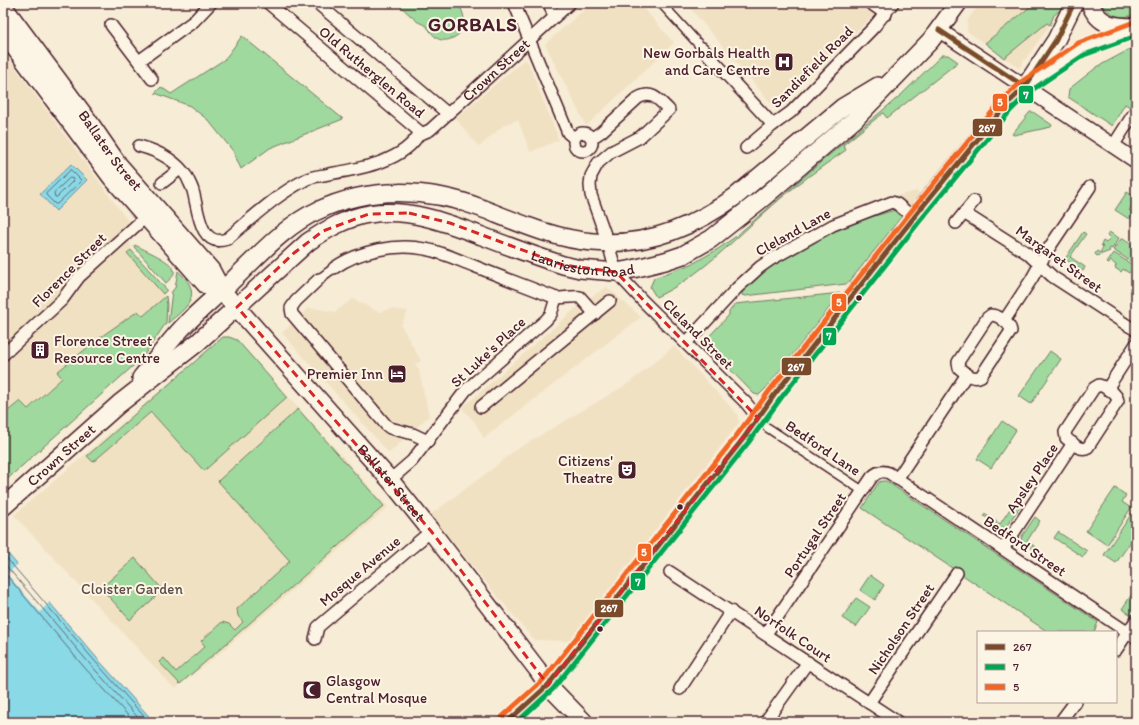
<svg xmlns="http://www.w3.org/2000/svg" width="1139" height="725" font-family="Itim,sans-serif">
<rect width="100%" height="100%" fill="#f7ecd6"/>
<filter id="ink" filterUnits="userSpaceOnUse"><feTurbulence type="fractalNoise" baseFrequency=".025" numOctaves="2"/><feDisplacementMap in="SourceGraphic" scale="8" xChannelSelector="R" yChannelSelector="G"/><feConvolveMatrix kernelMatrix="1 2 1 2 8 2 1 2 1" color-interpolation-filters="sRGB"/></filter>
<g filter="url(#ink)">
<!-- built -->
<path fill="#f1e1c3" d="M592,3H639L674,43L586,126L545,44Z
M686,3H859L875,14L775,108Z
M980,3H1027L1050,25L1019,68L967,31V21Z
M3,51L128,221L131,250L127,253L163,294L166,296L143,316L138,311L102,336L57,372L62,378L27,409L19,401L3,415Z
M525,59L528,62L559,140L530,152L518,120L505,124L479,147L460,124L456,118Z
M917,191L920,194L909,207L896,196Z
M607,287L641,317L484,438L474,421L462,408L584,301Z
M353,299L379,312L390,309L408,311L401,325L421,361L415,364L419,370L429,416L389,453L282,333L308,308L319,309L335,312Z
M223,337H229L237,340L388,507L214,658L175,689L14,515Z
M674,346L737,414L739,423L569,641L534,640L430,515L491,470L514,451L629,383Z"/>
<!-- green -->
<path fill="#9fd99e" stroke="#747c64" d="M397,3H459C463,14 469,25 459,34C454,38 448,41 442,40C434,39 431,31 426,26C423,24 420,23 418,22C410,16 404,9 397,3Z
M1027,3H1069L1054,15L1050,25L1047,23L1004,58L985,43L1030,7Z
M1101,3H1134L1136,4V14C1122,20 1109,16 1101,3Z
M242,36L343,119L270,148L241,169L233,151L208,120L190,106L155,93L161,87L171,94L225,59Z
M1136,46V97L1130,107L1125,104L1112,126L1068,97L1069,89L1097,67Z
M942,55H948L958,62L887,118L883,113L843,145L846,150C820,168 794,186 771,207C734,239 700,277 656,297L650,287L654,278L694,263L718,249L735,237L822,161L901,95Z
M1030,112H1033L1052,125L1051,127L1014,135L1012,134Z
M1127,192L1136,198V200L1129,210L1133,213L1129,219L1115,210Z
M895,210L902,216L850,281L846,284L745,296L742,295V290L761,270L839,226Z
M1083,232L1086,234L1070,257L1085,267L1083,271L1065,259Z
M1109,232L1119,238L1112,249L1110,248L1109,250L1110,251L1097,256L1095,254L1097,251L1100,253L1103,247L1101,245L1103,241L1106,243L1110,238L1107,235Z
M1121,239H1123L1136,247L1135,264L1113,250Z
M135,245C144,250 173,261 174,271C175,276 169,280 166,283L134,247Z
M131,250L167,290L163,294L127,253Z
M1114,253L1134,266L1129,273L1123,269L1121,272L1115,268L1116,265L1111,261L1109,264L1107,263Z
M178,271C182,275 188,280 190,286C197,303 179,313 168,323L172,291L175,288Z
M841,293L767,387L759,395L754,394L720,359L703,343L729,315V312L735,304Z
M166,296L167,305L166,323L142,358L3,483V415L20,401L28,409L62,378L57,372L102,336L138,311L143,316Z
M223,337H229L237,340L287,397L204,471L151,412L93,462L87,456Z
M1050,351L1061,359L1031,404L1019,396Z
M298,409L384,506L180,684L159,662L164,658L176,672L205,646L201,641L222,622L229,624L235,630L243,622L238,616L237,609L290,561L218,481Z
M1002,421L1016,430L991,468L977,459Z
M882,481H886L1098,622L1094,632H1048L862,508L879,482Z
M1115,488L1126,495L1122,502L1131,508L1107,545L1086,531Z
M1014,503L1020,507L1005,528L1001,527L984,516L985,514L1000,524Z
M1136,507V534L1116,563L1104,555Z
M1035,517L1040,521L1027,541L1041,551L1039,553L1023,542L1021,540L1022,536Z
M1058,532L1087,551L1083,557L1054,538Z
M135,558L163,590L130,620L101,588Z
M870,575L884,585L875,600L860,590Z
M1132,594L1136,597V610L1133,616L1122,609Z
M856,598L870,607L856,627L842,618Z"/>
<!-- water -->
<path fill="#89d9e6" stroke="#708f9b" d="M71,164L87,180L56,211L40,194Z
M3,548L96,657L154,722H3Z"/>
<!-- pier -->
<path fill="#f7ecd6" d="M19,563L51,601L40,612L7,574Z"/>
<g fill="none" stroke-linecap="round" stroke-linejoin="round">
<!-- shore -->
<path stroke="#636976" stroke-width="1" d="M71,170L80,179L81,181L57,204H55L47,196L46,194Z
M70,178L73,179V181L57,197H55L54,193Z
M3,554L93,659L149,722
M3,562L89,663L142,722
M3,571L84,667L134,722"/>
<!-- pedestrian casing -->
<g stroke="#4a1f2b" stroke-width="11">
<path id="pedestrian" d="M661,3L702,48
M319,279L334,268
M768,428L863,491"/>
</g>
<!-- minor casing -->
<g stroke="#4a1f2b" stroke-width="14">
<g id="minor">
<path d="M268,3L420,132"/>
<path d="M317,3L447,113"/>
<path d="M514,3L568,133L574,138"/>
<path d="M549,3L554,17"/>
<path d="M870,3L886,14"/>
<path d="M111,25L152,79"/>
<path d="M702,48L773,125"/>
<path d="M139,61L194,21L211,3"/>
<path d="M1032,83L1081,49L1133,30"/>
<path id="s1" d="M420,132L423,133L430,130L570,3"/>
<circle cx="583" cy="142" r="9"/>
<path d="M592,138L601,132L638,98C652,90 659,100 669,110L640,137L611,152L598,163L591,176L590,185L591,195L608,243L616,272L643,301L746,403L758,418"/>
<path d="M139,146C158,151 176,160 187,177C189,182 192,187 193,191C198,207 199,249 227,239C252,218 276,195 305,180C312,176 321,176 329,174C358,169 405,162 420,132"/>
<path d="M1113,146L1136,110"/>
<path d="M746,148L773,125L791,112L874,27L893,3"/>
<path d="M162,183L180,169"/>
<path d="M964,213L1027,253L1053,277L1127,325L1136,330"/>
<path d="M956,223L974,201"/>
<path d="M334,268C358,251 396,243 425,249C442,252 458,260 474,266C501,277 529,287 556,298C564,298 572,296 580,297L595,314"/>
<path d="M319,279L296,301L291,308L292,314L386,425L390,428L413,434L428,441"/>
<path d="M991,315C998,315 1010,323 1011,331L981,376C973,381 965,373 959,368L958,362L987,318Z"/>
<path d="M1004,321L1031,280L1049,248L1090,187"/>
<path d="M686,343L737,288L760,267L770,260L833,225L892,202L897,204L914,218"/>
<path d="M3,355L62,300L79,277L151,212"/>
<path d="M1099,385C1106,387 1117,393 1118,401L1088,447C1080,452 1072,443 1066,438L1065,432L1094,388Z"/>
<path d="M1107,389L1136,344"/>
<path d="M481,407L610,301"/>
<path d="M897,479L967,374"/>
<path d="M390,480L412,461L466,390L546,320L551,314L556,298"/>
<path d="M1003,549L1073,443"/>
<path d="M670,572L898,722"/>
<path d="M766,634L872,477C877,472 882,470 889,473L1136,638"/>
<path d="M315,639L318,627L431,531"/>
<path d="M1116,650L1136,620"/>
<path d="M680,689L731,611"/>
<path d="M869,703L957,573"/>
<path d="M765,722L808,662"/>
<path d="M1060,722L1075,702"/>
</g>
</g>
<!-- tertiary casing -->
<g stroke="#4a1f2b" stroke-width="17">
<path id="tertiary" d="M939,30L1136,161"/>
</g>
<!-- primary casing -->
<g stroke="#4a1f2b" stroke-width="20">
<g id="primary">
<path d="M1090,3C1098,26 1115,27 1136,27"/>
<path id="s2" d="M3,6L87,119L118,164L211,270L222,291L390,480L431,531L537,669L548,685L584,722"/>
<path d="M3,32L112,178L206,285L222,291"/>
<path d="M141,378C155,361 168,343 183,327C199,310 218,295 235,278C260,254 286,225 317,211C369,186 428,188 481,208C517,222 554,239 593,242C646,247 694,227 736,196L843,107L878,86"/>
<path id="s3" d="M3,507L119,404L197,343L308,242C327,229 346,218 369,214C409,208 445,222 482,236C508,246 535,256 563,265L580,269L616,272L633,269L665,261L683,255L711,239L764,197L854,120L931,40L958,3"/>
<path d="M507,722L548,685L743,439L775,394L919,211L1006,105L1025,87L1056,40L1074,3"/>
</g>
</g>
<!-- pedestrian -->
<use href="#pedestrian" stroke="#fcf5e5" stroke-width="8"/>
<!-- minor -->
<use href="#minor" stroke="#fcf5e5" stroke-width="11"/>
<!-- tertiary -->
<use href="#tertiary" stroke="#fcf5e5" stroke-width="14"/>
<!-- primary -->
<use href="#primary" stroke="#fcf5e5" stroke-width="17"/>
<!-- bus-1 casing -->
<g stroke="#fcf5e5" stroke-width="8">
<path id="bus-1" d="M939,30L1025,87
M507,722L548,685L743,439L775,394L919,211L1006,105L1025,87L1056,40L1074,3"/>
</g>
<!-- bus-2 casing -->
<g stroke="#fcf5e5" stroke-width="8">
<path id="bus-2" d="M517,722L553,689L748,443L781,398L919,222L1011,110L1029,92L1084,55L1136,36"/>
</g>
<!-- bus-3 casing -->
<g stroke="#fcf5e5" stroke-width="8">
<path id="bus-3" d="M502,717L543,680L737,435L770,390L909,214L1001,101L1021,82L1078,43L1134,22"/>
</g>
<!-- bus-1 -->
<use href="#bus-1" stroke="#7a4b2a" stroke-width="5"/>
<!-- bus-2 -->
<use href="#bus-2" stroke="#00a651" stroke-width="5"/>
<!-- bus-3 -->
<use href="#bus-3" stroke="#f26522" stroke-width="5"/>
</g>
</g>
<!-- marked area -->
<path fill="none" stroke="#d62828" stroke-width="3" stroke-dasharray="8 5" stroke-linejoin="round" d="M409,213L450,223L563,265L616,272L758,418L548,685L431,531L237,307L294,253L323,231L369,214Z"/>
<!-- icons -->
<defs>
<g id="hospital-square" transform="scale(1)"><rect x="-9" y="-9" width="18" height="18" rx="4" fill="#4a1f2b" stroke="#fcf5e5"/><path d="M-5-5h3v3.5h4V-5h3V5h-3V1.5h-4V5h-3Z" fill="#fff"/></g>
<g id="building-square" transform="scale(1)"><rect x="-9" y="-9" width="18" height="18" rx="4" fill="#4a1f2b" stroke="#fcf5e5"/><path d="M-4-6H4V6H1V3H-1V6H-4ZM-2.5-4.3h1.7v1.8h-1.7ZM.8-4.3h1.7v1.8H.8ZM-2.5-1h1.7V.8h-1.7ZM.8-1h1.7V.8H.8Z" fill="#fff"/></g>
<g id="hotel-square" transform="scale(1)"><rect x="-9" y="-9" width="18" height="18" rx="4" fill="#4a1f2b" stroke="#fcf5e5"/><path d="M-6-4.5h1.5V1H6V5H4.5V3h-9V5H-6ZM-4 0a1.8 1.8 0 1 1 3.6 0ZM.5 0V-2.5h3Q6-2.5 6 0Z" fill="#fff"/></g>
<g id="theatre-square" transform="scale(1)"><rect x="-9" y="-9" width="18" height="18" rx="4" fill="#4a1f2b" stroke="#fcf5e5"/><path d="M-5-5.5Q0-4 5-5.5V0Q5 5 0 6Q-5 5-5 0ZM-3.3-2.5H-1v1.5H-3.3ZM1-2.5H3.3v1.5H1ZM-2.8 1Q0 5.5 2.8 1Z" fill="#fff"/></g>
<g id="mosque-square" transform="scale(1)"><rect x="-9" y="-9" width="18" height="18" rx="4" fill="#4a1f2b" stroke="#fcf5e5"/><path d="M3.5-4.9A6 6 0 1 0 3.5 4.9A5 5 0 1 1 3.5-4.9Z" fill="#fff"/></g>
</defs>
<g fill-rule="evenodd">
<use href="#hospital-square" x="784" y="62"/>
<use href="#building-square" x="40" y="350"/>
<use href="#hotel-square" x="397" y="374"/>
<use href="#theatre-square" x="627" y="470"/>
<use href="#mosque-square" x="312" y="690"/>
</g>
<!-- markers -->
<g fill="#4a1f2b" stroke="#fcf5e5" stroke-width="1.5">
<circle cx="859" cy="298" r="3.5"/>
<circle cx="680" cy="507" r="3.5"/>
<circle cx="600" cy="629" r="3.5"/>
</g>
<g text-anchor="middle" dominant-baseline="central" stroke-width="4" stroke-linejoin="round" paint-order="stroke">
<!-- poi labels -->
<g font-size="15" fill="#4a1f2b" stroke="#fcf5e5" text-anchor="end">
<text x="770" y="53">New Gorbals Health<tspan x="770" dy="17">and Care Centre</tspan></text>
<text x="54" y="341" text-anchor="start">Florence Street<tspan x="54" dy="17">Resource Centre</tspan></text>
<text x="383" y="374">Premier Inn</text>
<text x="613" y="461">Citizens'<tspan x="613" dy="17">Theatre</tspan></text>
<text x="326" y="681" text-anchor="start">Glasgow<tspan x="326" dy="17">Central Mosque</tspan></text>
</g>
<!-- street labels -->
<g font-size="15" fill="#4a1f2b" stroke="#fcf5e5">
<text transform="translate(812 67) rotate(-45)">Sandiefield Road</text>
<text stroke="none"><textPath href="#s1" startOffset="100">Crown Street</textPath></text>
<text transform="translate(372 72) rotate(40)">Old Rutherglen Road</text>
<text stroke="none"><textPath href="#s2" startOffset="180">Ballater Street</textPath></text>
<text transform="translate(793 232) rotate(-29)">Cleland Lane</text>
<text stroke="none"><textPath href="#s3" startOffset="694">Laurieston Road</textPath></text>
<text transform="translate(1059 259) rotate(36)">Margaret Street</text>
<text transform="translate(69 270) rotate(-45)">Florence Street</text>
<text transform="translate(698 334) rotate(45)">Cleland Street</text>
<text transform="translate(488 352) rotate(-43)">St Luke's Place</text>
<text transform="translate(823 448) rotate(34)">Bedford Lane</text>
<text stroke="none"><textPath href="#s3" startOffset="78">Crown Street</textPath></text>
<text transform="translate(1032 478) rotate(-56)">Apsley Place</text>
<text stroke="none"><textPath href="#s2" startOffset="616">Ballater Street</textPath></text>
<text transform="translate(815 535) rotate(-56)">Portugal Street</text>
<text transform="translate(1025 546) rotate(34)">Bedford Street</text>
<text transform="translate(360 571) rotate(-40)">Mosque Avenue</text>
<text transform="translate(901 629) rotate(-56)">Nicholson Street</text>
<text transform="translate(793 634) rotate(34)">Norfolk Court</text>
</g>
<!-- park labels -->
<g font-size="15" fill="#5f4e48" stroke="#fcf5e5">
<text x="132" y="589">Cloister Garden</text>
</g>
<!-- district labels -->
<g font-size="19" font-weight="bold" letter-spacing="1" fill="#4a1f2b" stroke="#fcf5e5">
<text x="473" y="24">GORBALS</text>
</g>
</g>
<g stroke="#fcf5e5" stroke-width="1.5">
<rect x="1018" y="85" width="16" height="19" rx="4" fill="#00a651"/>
<rect x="992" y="93" width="16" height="19" rx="4" fill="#f26522"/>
<rect x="972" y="118" width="31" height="19" rx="4" fill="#7a4b2a"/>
<rect x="831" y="293" width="16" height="19" rx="4" fill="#f26522"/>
<rect x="822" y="327" width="15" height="19" rx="4" fill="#00a651"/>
<rect x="781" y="357" width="31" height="19" rx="4" fill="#7a4b2a"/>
<rect x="637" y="543" width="15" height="19" rx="4" fill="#f26522"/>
<rect x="630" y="572" width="16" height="19" rx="4" fill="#00a651"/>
<rect x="594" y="599" width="30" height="19" rx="4" fill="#7a4b2a"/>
</g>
<g font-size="11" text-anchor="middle" font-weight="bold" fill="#fff">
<text x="1026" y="99">7</text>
<text x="1000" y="106">5</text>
<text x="987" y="132">267</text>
<text x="839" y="306">5</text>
<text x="829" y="340">7</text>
<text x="796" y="371">267</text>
<text x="644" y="556">5</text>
<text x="638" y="586">7</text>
<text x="609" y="612">267</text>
</g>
<!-- margin -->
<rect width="1139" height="725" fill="none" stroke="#fcf5e5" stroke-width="16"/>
<rect x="8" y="8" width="1123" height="709" fill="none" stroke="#4a1f2b" stroke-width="1.5" filter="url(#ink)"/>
<!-- legend -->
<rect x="977" y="631" width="140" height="72" fill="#fcf5e5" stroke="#b59f9b"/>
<rect x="985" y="644" width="20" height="6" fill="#7a4b2a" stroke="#b59f9b"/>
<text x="1013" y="651" font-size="12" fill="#4a1f2b">267</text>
<rect x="985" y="664" width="20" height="6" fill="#00a651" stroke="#b59f9b"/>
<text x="1013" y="671" font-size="12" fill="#4a1f2b">7</text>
<rect x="985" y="684" width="20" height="6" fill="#f26522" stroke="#b59f9b"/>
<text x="1013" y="691" font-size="12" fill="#4a1f2b">5</text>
</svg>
